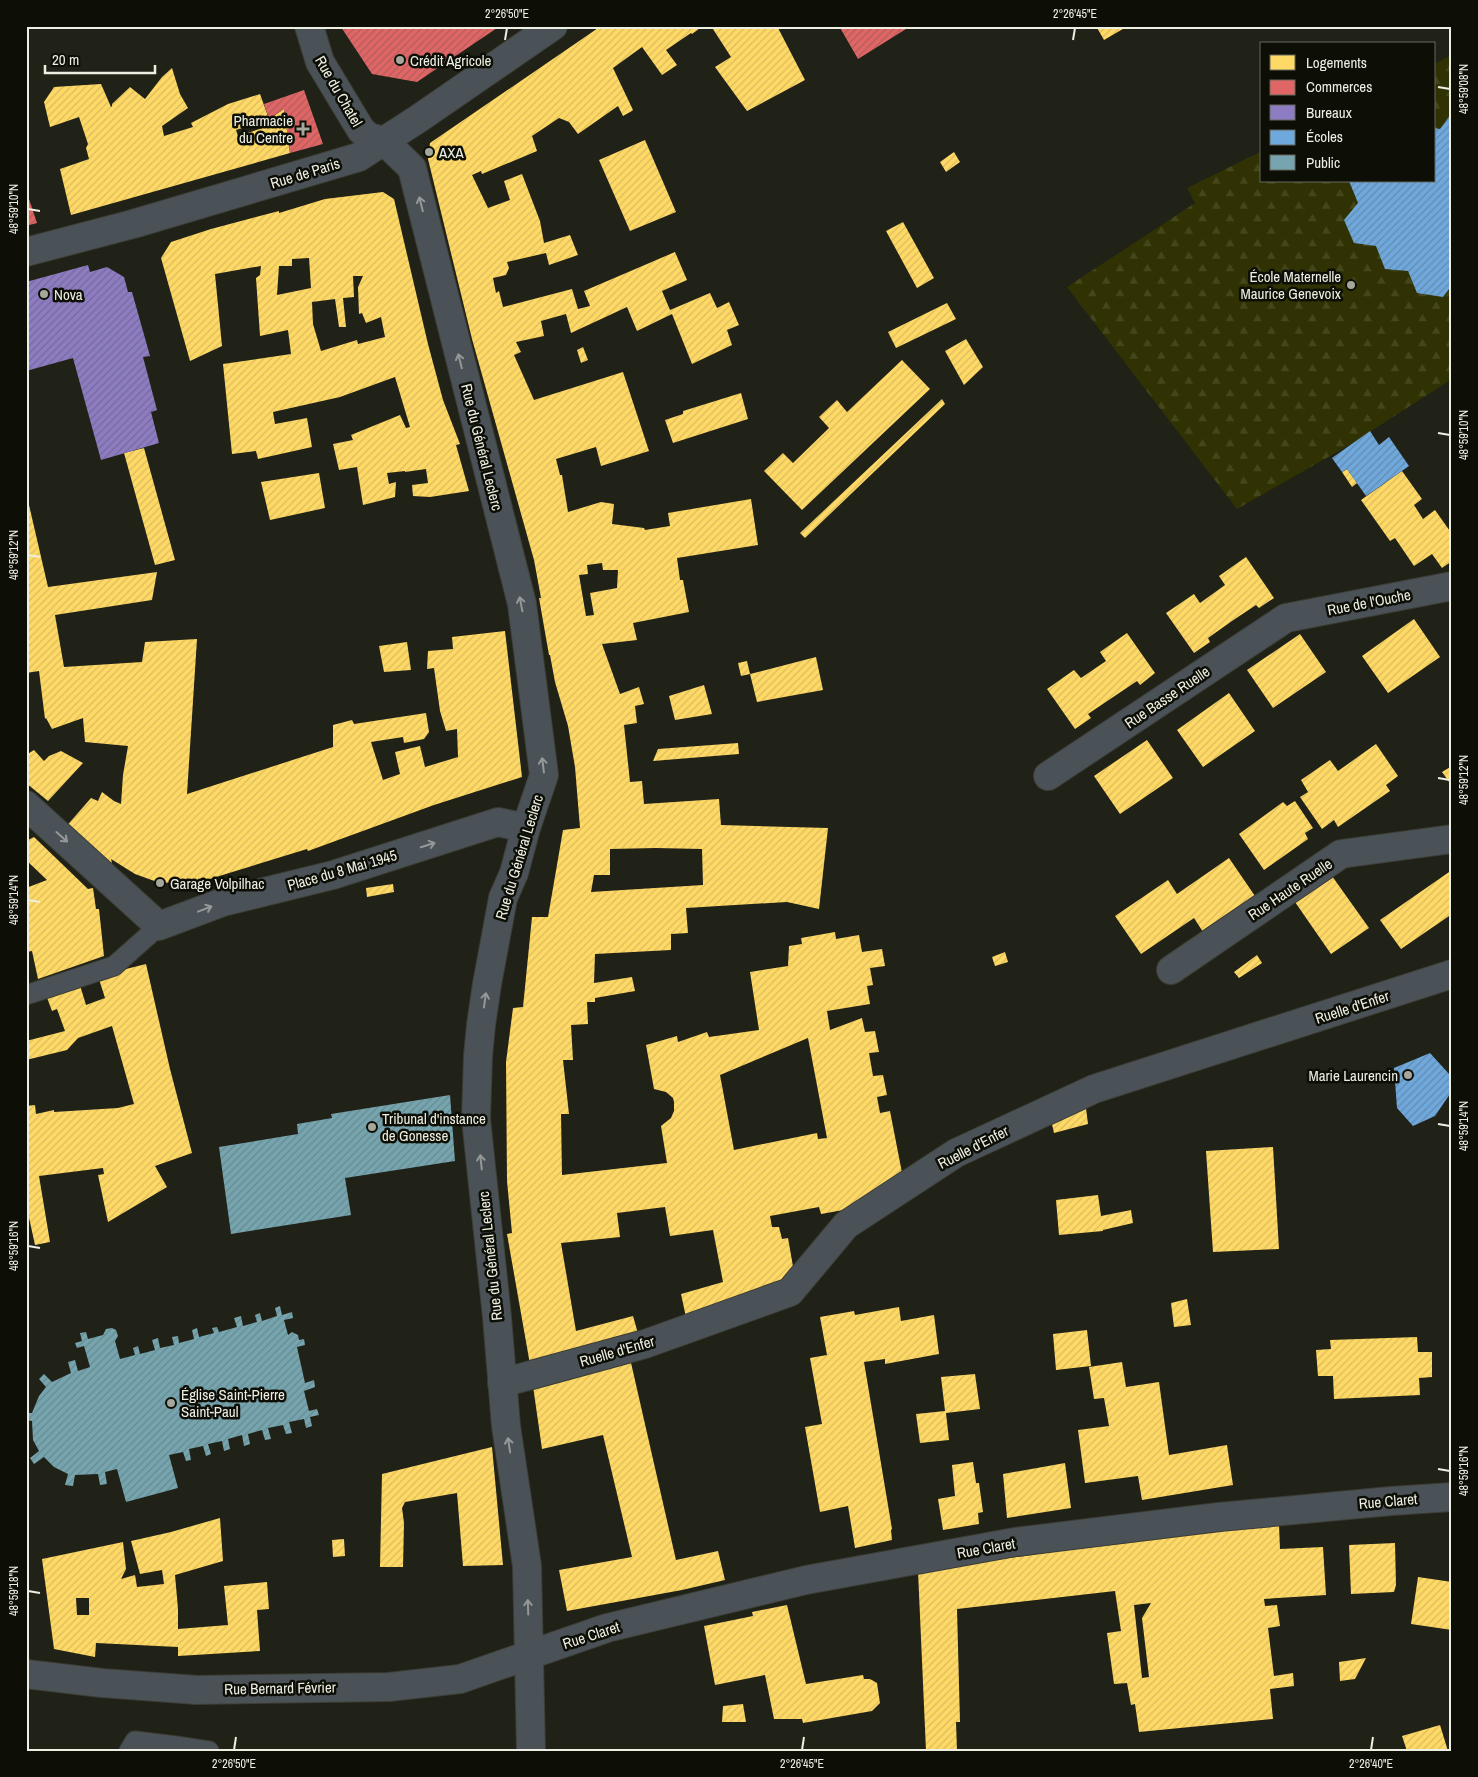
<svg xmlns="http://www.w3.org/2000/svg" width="1478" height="1777" font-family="'Archivo Narrow',sans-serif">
<defs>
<pattern id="forest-firs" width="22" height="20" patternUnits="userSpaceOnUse" patternTransform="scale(1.25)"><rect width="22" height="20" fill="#303203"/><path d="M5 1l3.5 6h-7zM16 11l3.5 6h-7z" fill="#44461b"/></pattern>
<pattern id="homes-hatch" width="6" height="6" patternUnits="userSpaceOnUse" patternTransform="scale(1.25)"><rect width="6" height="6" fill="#ffd966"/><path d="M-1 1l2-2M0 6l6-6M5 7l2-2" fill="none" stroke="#dabc5f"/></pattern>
<pattern id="shops-hatch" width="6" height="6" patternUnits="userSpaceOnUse" patternTransform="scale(1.25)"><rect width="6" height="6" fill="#e06666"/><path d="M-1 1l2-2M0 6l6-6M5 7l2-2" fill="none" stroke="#b25d5c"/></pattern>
<pattern id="offices-hatch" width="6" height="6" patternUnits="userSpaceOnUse" patternTransform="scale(1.25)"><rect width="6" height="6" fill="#8e7cc3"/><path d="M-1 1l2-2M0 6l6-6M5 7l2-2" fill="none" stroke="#756a97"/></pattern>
<pattern id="schools-hatch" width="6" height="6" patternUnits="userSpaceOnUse" patternTransform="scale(1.25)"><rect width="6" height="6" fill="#6fa8dc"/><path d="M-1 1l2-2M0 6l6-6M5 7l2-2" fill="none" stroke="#638bae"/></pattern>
<pattern id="public-hatch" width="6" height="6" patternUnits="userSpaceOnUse" patternTransform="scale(1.25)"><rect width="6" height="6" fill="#76a5af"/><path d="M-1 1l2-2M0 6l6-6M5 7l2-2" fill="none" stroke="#68898f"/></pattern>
</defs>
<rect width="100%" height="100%" fill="#202117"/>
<!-- forest -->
<path fill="url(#forest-firs)" d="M1452,55V379L1351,444L1237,509L1067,287L1195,203L1187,188L1262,151V181H1434V64Z"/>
<!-- homes -->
<path fill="url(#homes-hatch)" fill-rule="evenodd" d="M601,26H703L692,34L691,33L666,50L677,65L662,75L642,47L613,68L633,110L632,111L623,116L618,106L578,134L569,122L559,118L532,136L537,151L482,174L481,171L472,175L488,208L510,200L504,181L522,174L540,221L544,243L570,235L578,255L549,265L546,253L507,262L509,268L506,275L493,278L496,293L499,291L503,307L572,289L578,309L590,306L584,291L675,252L687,280L662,291L670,310L710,293L717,308L729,302L739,325L727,330L732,345L692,364L672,314L637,331L627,307L571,333L566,314L541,321L544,336L516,342L521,352L514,355L534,400L623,372L649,451L601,466L596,447L556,459L560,475H562L568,512L601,502L614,504L612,524L644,528L645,530L670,526L668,513L751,499L758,545L677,558L680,580H683L689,612L633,623L637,640L602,644L620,694L639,687L644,704L635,706L637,723L624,725L630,782L642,781L644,804L719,799L721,825L828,828L819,909L787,902L686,908L688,933L671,934V950L595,954L594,983L632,977L635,991L595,998V1002H587L588,1024L571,1025L573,1060H563L569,1114H561L562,1175L667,1163L661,1126L671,1118L674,1111V1102L673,1098L666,1092L654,1089L646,1045L677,1036L678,1042L707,1032L709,1037L759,1030L750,972L788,966L789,946L802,944L801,938L835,932L836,939L859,935L862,952L882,949L885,966L870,968L873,985L867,986L870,1004L827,1011L830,1030L862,1018L865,1032L875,1031L879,1052L869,1053L873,1076L883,1075L887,1095L877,1097L880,1113L890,1111L903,1178L849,1209L821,1214L819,1207L770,1216L772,1227H779L782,1239L788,1238L794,1272L792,1276L687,1322L681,1294L723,1282L713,1230L670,1236L665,1207L617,1213L620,1237L561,1243L576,1331L633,1316L639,1337L531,1370L507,1234L512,1233L507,1181L506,1062L513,1008L523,1007L532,917H548L563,830L580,828L575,767L568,726L555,682L550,655H549L539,598H541L534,560L472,339L428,159L430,143ZM602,563L603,570H618L617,588L590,593L594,615L586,616L579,575L588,574L587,565ZM656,848L702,849L703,885L591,892L594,875H610V849ZM808,1038L827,1138L818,1139L817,1133L734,1150L720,1075Z
M711,26H777L805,80L747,111L715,67L731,57Z
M1096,26H1128L1104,40Z
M172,68L180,94L188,108L162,126L164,136L193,127L191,123L228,104L260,94L269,119L284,109L290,153L71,215L60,169L89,159L86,148L88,144L79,117L50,127L44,102L54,87L101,84L111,107L112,106V104L130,87L145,99L162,77ZM267,120L269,126L238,136L236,130Z
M645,140L676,212L630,231L599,160Z
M954,152L960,162L946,172L940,162Z
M383,192L394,199L428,344L443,400L460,444L456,445L469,491L430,497L413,496L412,485L428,483L426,469L405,472V471L387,473L389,484L396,482L395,497L363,505L357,467L339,470L333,444L353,440L351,435L400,415L406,428L410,427L395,377L340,397L273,412L275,424L307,418L312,447L258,459L256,451L232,454L223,364L291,354L288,330L260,336L256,278L260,275L261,266L215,274L222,346L190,361L161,258L171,242L211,229L279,211V213L325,199ZM309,258L311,288L277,295L279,266H292V259ZM353,276H363L358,287L359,314L362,313L366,323L381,317L385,337L358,344L357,340L321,351L313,324L312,302L335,299L339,327H346L343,298L354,297Z
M903,222L934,278L917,288L886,231Z
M947,303L956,319L896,348L888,332Z
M966,339L983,367L964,385L945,351Z
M583,347L588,360L581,363L577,350Z
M902,360L930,389L802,510L764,471L783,453L793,463L829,428L819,417L837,400L847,412Z
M741,393L748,419L673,443L665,420L683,414V411Z
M942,399L945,404L805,538L800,533Z
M144,448L175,560L155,565L124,453Z
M1347,469L1357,483L1352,487L1342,472Z
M1402,471L1422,499L1414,505L1423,519L1435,510L1452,534V561L1442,568L1432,554L1414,566L1395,538L1390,541L1361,500Z
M319,473L325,508L270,520L261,482Z
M26,492L48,587L157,572L152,600L55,615L64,667L142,662L145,642L197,639L187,794L333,747V725L352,720L354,724L426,713L429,732L424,739L404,743L403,737L371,742L383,780L400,774L395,752L420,746L425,767L458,757L457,729L446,731L440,711L434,668L427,669L428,651L453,649L452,637L505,631L522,777L434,805L308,851L307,849L203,881L160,883L135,874L111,859L112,863L110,862L64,829L91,798L98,801L102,792L114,801L121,804L123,775L128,746L85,742L83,718L52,729L46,718L45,719L39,671L26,673Z
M1246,557L1274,598L1259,608L1256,605L1232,621L1208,638L1210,642L1194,653L1166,613L1194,594L1200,603L1225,585L1219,576Z
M1414,619L1440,657L1388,693L1362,656Z
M1127,633L1155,673L1140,685L1137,681L1088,714L1091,718L1075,729L1047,689L1074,670L1081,678L1106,661L1100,652Z
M1300,634L1326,672L1273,708L1247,670Z
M407,642L411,670L384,672L379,646Z
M816,657L823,690L757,702L750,674Z
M747,661L750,674L741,676L738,663Z
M704,685L712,714L675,720L669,696Z
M1229,693L1255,731L1203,767L1177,730Z
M1147,740L1173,778L1120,814L1094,776Z
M738,743L739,754L653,761L658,749Z
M1376,744L1398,776L1386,785L1390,791L1338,827L1334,820L1322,829L1300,797L1308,792L1301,780L1330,760L1338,771Z
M34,750L44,761L49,756L61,751L83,763L48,801L26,783V755Z
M1452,766V786L1442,772Z
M1295,801L1313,828L1305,833L1308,839L1264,870L1239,834L1283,802L1287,806Z
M34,837L88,889L93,888L96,909H99L104,956L38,979L32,951L26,952V888L47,880L26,860V841Z
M1229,858L1255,896L1203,932L1194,918L1141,954L1115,916L1168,880L1177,894Z
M1452,870V914L1401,949L1380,920Z
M1332,876L1369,928L1331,954L1295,902Z
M393,884L394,892L367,897L366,888Z
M1005,952L1008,962L995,966L992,957Z
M1257,955L1262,963L1239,978L1234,972Z
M146,964L170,1069L192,1153L155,1166L167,1187L108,1222L98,1175L104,1174L103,1168L39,1176L50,1242L35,1245L26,1204V1106L35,1105L36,1114L54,1110V1112L118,1108L134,1104L112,1026L78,1038L67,1050L26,1060V1041L65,1031L57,1009L52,1011L46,995L79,982L86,1005L105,998L98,976Z
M1086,1108L1088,1124L1054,1133L1051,1120Z
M1273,1147L1279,1249L1213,1252L1206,1151Z
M1098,1195L1101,1216L1131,1210L1133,1223L1103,1230V1231L1059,1235L1056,1200Z
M1187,1299L1191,1325L1174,1327L1171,1303Z
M899,1307L901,1321L934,1315L939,1354L885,1364V1359L864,1362L892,1529L891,1530L892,1540L855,1548L848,1506L820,1512L805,1427L822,1424L810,1358L827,1355L820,1317L854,1311L855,1315Z
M1087,1330L1091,1366L1056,1370L1053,1334Z
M1417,1337L1418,1352H1432V1377L1419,1378L1420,1395L1334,1399L1333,1376H1318L1316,1350L1331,1349L1330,1340Z
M629,1354L676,1560L718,1551L725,1580L682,1590L567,1611L559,1570L632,1557L603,1435L542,1449L532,1379Z
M1122,1362L1126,1387L1159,1382L1169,1455L1227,1445L1233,1485L1142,1500L1138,1476L1085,1483L1078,1430L1109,1426L1104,1398L1094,1399L1089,1367Z
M975,1374L980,1409L946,1413L949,1440L920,1443L916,1414L945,1411L941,1377Z
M492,1447L503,1565L463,1566L457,1493L405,1502L402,1508L404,1523L403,1567H380L382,1474Z
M973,1462L976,1483H979L983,1512L978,1513L979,1524L943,1530L938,1499L955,1496L952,1465Z
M1065,1463L1071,1508L1007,1518L1003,1474Z
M220,1518L223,1561L175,1575L178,1609V1629L228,1625L224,1586L267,1582L269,1609L257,1610L260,1651L178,1656V1647L96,1643L95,1657L54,1649L42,1559L123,1542L126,1569L121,1579L135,1575L137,1587L164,1584L162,1570L140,1574L131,1541L171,1532ZM76,1598H89V1615H77Z
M1279,1525L1280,1549L1323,1547L1326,1595L1264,1599L1265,1606L1277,1605L1280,1626L1268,1628L1274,1676L1293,1673L1294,1686L1270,1689L1273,1719L1139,1732L1135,1704L1131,1705L1127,1683L1114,1684L1107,1633L1121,1631L1115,1591L957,1609L960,1722H956L957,1751H926L918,1571L1109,1544ZM1151,1603L1142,1618L1149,1677L1142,1678L1134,1605Z
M344,1539L345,1556L333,1557L332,1540Z
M1395,1543L1396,1585L1394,1592L1351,1594L1349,1545Z
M1418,1577L1452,1582V1630L1411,1624Z
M787,1605L806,1684L863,1675L864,1679H870L877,1683L880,1703L872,1711L803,1723L802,1719H774L765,1675L715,1685L704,1626L753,1616L752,1612Z
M1366,1658L1355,1679L1340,1681L1339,1662Z
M743,1704L746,1722H722L723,1706Z
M1440,1725L1448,1751H1407L1402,1736Z"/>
<!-- shops -->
<path fill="url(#shops-hatch)" d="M343,26H500L417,82L372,74L341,27Z
M839,26H905L906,29L858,59Z
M304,90L323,144L290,153L284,109L269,119L264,104Z
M26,190L37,223L26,226Z"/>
<!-- offices -->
<path fill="url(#offices-hatch)" d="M88,265L90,272L107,267L124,277L128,292H132L150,356L143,357L157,410L151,412L159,443L101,460L73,358L26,371V282Z"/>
<!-- schools -->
<path fill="url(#schools-hatch)" d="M1452,113V285L1443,297L1417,293L1408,271L1385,269L1376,246L1354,243L1344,220L1358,203L1349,181H1434V128L1440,129Z
M1370,431L1379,445L1389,437L1409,466L1366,496L1347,469L1342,472L1332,458Z
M1430,1053L1450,1075L1452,1074V1091L1435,1116L1413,1126L1397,1108L1394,1068Z"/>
<!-- public -->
<path fill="url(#public-hatch)" d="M450,1095L455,1161L345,1178L351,1215L231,1234L219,1147L298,1134L297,1124L332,1118L331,1114Z
M280,1306L282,1315L292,1312L293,1318L284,1320L288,1335L292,1332L298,1335L299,1340L304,1339L305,1345L297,1347L305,1383L314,1380L315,1387L304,1391L309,1411L317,1409L319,1415L310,1417L312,1426L306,1428L304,1419L289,1422L292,1433L286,1434L283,1425L268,1428L271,1439L265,1440L262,1430L248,1434L250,1444L244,1446L242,1435L228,1439L230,1449L224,1451L222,1441L208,1444L211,1454L206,1456L203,1446L189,1449L191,1460L186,1461L183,1452L169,1455L178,1488L126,1502L117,1469L105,1472L107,1484L100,1485L98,1474L75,1475L73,1486L65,1485L68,1474L54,1467L44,1457L34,1464L30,1458L39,1451L33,1440L32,1421L26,1420V1413H32L39,1396L46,1387L39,1379L44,1374L52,1382L71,1373L68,1362L75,1360L78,1371L90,1367L84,1346L77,1348L75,1343L82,1341L80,1333L86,1332L88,1339L103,1335L106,1329L112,1328L116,1330L118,1336L115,1341L120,1359L135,1355L133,1348L138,1346L140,1354L155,1350L152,1340L158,1338L160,1348L174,1345L172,1337L178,1336L179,1343L194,1339L192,1330L197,1328L199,1337L214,1333L212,1328L217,1327L219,1332L237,1327L234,1318L241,1316L243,1326L257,1322L255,1315L260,1313L262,1321L277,1316L275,1308Z"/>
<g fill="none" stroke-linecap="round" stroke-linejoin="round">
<!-- service casing -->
<g stroke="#3c3d34" stroke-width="21">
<path id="service" d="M26,995L114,966L159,926
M176,1746L209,1751
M129,1751L135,1741L176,1746L178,1751"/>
</g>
<!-- pedestrian casing -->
<g stroke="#3c3d34" stroke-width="30">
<path id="pedestrian" d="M502,1383L645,1344L790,1292L846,1225L956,1153L1094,1089L1452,974"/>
</g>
<!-- minor casing -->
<g stroke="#3c3d34" stroke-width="30">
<path id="minor" d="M309,26L320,62L361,130L369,137L384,141L412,168L522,604L544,775L526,828L514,873L503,898L487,984L481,1025L478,1056L476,1119L497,1317L506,1426L527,1566L531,1751
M1048,776L1286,618L1452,586
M26,805L159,926L223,902L333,875L498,822L526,828
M1171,970L1341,854L1452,839
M26,1674L102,1683L197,1690L389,1687L460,1679L607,1628L806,1580L1015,1542L1219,1517L1391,1501L1452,1497"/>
</g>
<!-- tertiary casing -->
<g stroke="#3c3d34" stroke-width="30">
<path id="tertiary" d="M26,252L133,224L359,157L418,119L553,26"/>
</g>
<!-- service -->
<use href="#service" stroke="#4a5258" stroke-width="19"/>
<!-- pedestrian -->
<use href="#pedestrian" stroke="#4a5258" stroke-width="28"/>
<!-- minor -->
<use href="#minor" stroke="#4a5258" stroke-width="28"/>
<!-- tertiary -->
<use href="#tertiary" stroke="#4a5258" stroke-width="28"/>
</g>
<!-- one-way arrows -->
<defs><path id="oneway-shaft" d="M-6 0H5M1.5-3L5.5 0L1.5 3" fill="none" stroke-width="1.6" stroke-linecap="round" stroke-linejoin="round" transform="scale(1.25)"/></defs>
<g stroke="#939997">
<use href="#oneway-shaft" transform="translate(421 204) rotate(-104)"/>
<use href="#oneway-shaft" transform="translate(460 361) rotate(-104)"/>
<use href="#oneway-shaft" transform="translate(521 604) rotate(-101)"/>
<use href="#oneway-shaft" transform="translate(543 765) rotate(-97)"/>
<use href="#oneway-shaft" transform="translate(62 837) rotate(42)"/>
<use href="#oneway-shaft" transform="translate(428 845) rotate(-18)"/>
<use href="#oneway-shaft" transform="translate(205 909) rotate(-21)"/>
<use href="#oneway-shaft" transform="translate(485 1000) rotate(-82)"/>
<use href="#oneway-shaft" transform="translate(481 1162) rotate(-96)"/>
<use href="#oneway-shaft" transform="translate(509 1445) rotate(-99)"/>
<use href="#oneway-shaft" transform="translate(528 1607) rotate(-92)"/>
</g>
<!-- ticks -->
<path fill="none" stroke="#edefe3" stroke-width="2" d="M505,40L507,28M1073,40L1075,28M1438,87L1450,89M28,209L40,211M1438,433L1450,435M28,555L40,557M1438,778L1450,780M28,900L40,902M1438,1124L1450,1126M28,1246L40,1248M1438,1469L1450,1471M28,1591L40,1593M234,1750L236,1737M802,1750L804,1737M1371,1750L1373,1737"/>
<!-- markers -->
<g fill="#a5a79c" stroke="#0d0e06" stroke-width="2">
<circle cx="400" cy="60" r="5"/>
<path d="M300.5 121.5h5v5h5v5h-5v5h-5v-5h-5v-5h5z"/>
<circle cx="429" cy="152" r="5"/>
<circle cx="1351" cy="285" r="5"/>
<circle cx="44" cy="294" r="5"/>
<circle cx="160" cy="883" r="5"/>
<circle cx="1408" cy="1075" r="5"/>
<circle cx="372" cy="1127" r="5"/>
<circle cx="171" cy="1403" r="5"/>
</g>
<g text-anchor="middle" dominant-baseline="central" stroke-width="5" stroke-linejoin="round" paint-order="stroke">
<!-- poi labels -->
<g font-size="15" fill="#edefe3" stroke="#0d0e06" text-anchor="start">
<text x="410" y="60">Crédit Agricole</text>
<text x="293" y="120" text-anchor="end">Pharmacie<tspan x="293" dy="17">du Centre</tspan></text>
<text x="439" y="152">AXA</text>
<text x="1341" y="276" text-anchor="end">École Maternelle<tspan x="1341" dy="17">Maurice Genevoix</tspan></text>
<text x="54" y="294">Nova</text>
<text x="170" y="883">Garage Volpilhac</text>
<text x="1398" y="1075" text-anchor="end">Marie Laurencin</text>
<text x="382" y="1118">Tribunal d'instance<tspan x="382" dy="17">de Gonesse</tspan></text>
<text x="181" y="1394">Église Saint-Pierre<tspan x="181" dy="17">Saint-Paul</tspan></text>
</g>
<!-- street labels -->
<g font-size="15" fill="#edefe3" stroke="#0d0e06">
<text transform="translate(339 91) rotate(60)">Rue du Chatel</text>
<text transform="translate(305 173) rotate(-17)">Rue de Paris</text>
<text transform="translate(482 447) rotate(76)">Rue du Général Leclerc</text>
<text transform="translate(1369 602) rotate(-11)">Rue de l'Ouche</text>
<text transform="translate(1167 697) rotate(-34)">Rue Basse Ruelle</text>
<text transform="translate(519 857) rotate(-73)">Rue du Général Leclerc</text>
<text transform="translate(342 870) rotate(-16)">Place du 8 Mai 1945</text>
<text transform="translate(1290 889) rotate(-34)">Rue Haute Ruelle</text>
<text transform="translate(1352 1007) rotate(-18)">Ruelle d'Enfer</text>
<text transform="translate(973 1147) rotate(-27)">Ruelle d'Enfer</text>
<text transform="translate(490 1256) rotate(-96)">Rue du Général Leclerc</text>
<text transform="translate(617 1351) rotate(-16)">Ruelle d'Enfer</text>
<text transform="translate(1388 1501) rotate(-5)">Rue Claret</text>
<text transform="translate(986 1548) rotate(-10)">Rue Claret</text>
<text transform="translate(591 1635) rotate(-18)">Rue Claret</text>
<text transform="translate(280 1688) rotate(-1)">Rue Bernard Février</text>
</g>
</g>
<!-- border -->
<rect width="1478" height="1777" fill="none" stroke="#0d0e06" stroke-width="55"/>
<!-- legend -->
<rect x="1260" y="42" width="175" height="140" fill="#0d0e06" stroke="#67685e"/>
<rect x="1270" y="55" width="25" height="15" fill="#ffd966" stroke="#67685e"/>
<text x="1306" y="68" font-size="15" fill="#edefe3">Logements</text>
<rect x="1270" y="80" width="25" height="15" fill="#e06666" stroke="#67685e"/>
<text x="1306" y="92" font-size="15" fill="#edefe3">Commerces</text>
<rect x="1270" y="105" width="25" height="15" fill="#8e7cc3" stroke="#67685e"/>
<text x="1306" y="118" font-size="15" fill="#edefe3">Bureaux</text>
<rect x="1270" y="130" width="25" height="15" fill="#6fa8dc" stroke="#67685e"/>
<text x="1306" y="142" font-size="15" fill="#edefe3">Écoles</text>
<rect x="1270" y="155" width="25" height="15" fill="#76a5af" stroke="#67685e"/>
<text x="1306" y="168" font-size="15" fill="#edefe3">Public</text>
<!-- scale -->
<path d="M45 65v8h110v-8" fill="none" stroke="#edefe3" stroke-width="2.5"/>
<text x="52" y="65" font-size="15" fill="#edefe3" stroke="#0d0e06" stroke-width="4" paint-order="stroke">20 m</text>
<rect x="28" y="28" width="1422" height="1722" fill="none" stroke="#edefe3" stroke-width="2"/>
<g font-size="12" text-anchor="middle" fill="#edefe3">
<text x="507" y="18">2°26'50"E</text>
<text x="1075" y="18">2°26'45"E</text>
<text transform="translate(1464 89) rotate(-90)" y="4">48°59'08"N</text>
<text transform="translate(14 209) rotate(-90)" y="4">48°59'10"N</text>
<text transform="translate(1464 435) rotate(-90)" y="4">48°59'10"N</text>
<text transform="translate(14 555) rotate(-90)" y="4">48°59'12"N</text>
<text transform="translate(1464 780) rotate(-90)" y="4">48°59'12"N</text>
<text transform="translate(14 900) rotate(-90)" y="4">48°59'14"N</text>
<text transform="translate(1464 1126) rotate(-90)" y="4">48°59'14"N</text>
<text transform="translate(14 1246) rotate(-90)" y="4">48°59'16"N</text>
<text transform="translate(1464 1471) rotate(-90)" y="4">48°59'16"N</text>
<text transform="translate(14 1591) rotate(-90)" y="4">48°59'18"N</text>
<text x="234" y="1768">2°26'50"E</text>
<text x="802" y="1768">2°26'45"E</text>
<text x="1371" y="1768">2°26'40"E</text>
</g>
</svg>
